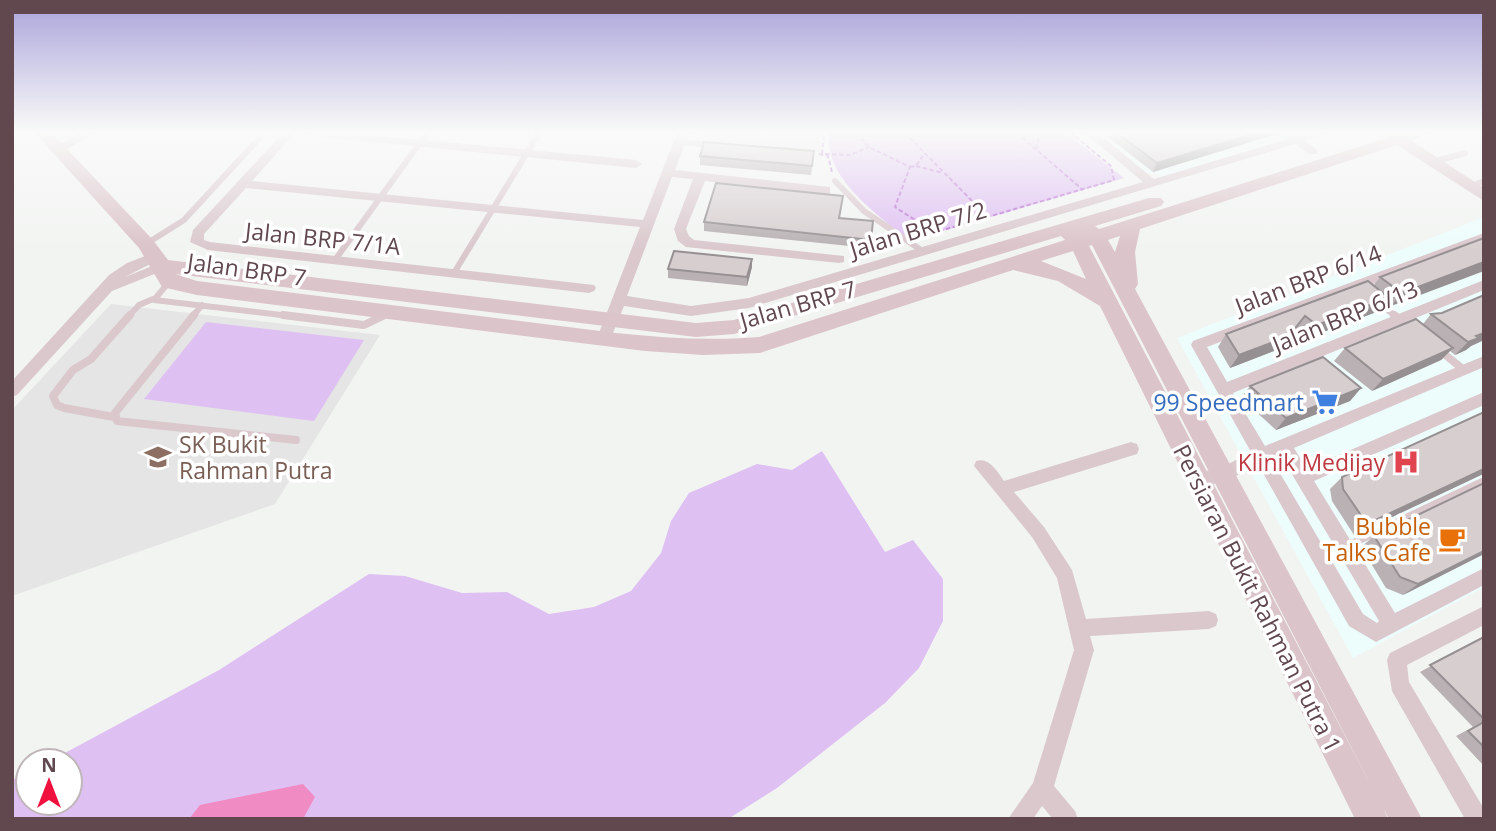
<svg xmlns="http://www.w3.org/2000/svg" width="1496" height="831" font-family="'Open Sans',sans-serif">
<rect width="100%" height="100%" fill="#f2f4f2"/>
<!-- commercial -->
<path fill="#edfdfc" d="M1096,133H1284L1291,139L1168,176L1143,173Z
M1484,217V587L1353,658L1177,338Z"/>
<!-- education -->
<path fill="#e4e5e4" d="M706,133H821L819,152L703,142Z
M111,304L380,335L275,504L12,596V410Z"/>
<!-- green -->
<path fill="#dfc0f2" d="M829,133H1066L1124,178L908,241C877,212 825,181 829,133Z
M206,322L364,340L314,421L144,399Z
M822,451L885,552L913,540L943,579V621L919,668L885,703L777,788L728,819H12V780L28,772V803H70V761H50L219,670L369,574L405,576L462,593L507,592L549,614L594,607L631,591L661,553L671,521L689,493L757,464L792,470Z"/>
<!-- water -->
<path fill="#f18bc4" d="M303,784L315,797L303,819H189L200,805Z"/>
<g fill="none" stroke-linecap="round" stroke-linejoin="round">
<!-- path -->
<path stroke="#bb75d3" stroke-width="2" stroke-dasharray="4.5 2.5" stroke-linecap="butt" d="M856,133L869,147L910,167L895,207L935,233
M905,133L988,217
M1017,133L1083,190
M1036,149L1040,133
M819,154L828,156L832,172
M822,154L824,133
M825,154L850,155L869,147
M916,166L943,173
M910,167L916,166L924,154
M919,237L1114,180L1111,166L1071,133"/>
<!-- lane-far2 -->
<path stroke="#dac8cd" stroke-width="6" d="M680,142L712,145
M1433,162L1465,153
M835,181L864,211L921,250
M1469,187L1484,181
M146,244L184,220L264,133
M335,260L427,133
M454,273L539,133
M169,282L154,300L298,317
M1374,300L1397,317
M128,317L139,305L153,299
M192,317L202,305
M381,317L388,314"/>
<!-- lane-far1 -->
<path stroke="#dac8cd" stroke-width="8" d="M194,315L115,413L117,421L296,440
M283,315L364,325L385,315
M1394,315L1403,322
M1438,349L1464,370
M114,417L64,408L57,405L53,396L73,370L91,359L130,315
M1347,546L1484,481"/>
<!-- lane -->
<path stroke="#dac8cd" stroke-width="10" d="M1345,547L1351,544"/>
<!-- street -->
<path fill="#dac8cd" fill-rule="evenodd" d="M80,133H94L64,151H56V147Z
M283,133H295L252,181L643,220L677,133H689L675,170L830,187V193L826,194L705,181L686,229L689,236L694,240L844,256V262L839,263L686,247L678,241L674,229L693,179L672,177L627,296L691,306L749,298L1143,182L1085,133H1098L1154,179L1288,139V135L1327,133L1305,141L1317,150V154H1309L1295,144L749,308L691,316L624,306L611,338L604,343L597,338L640,227L246,188L204,234V240L210,242L594,285L596,288L594,291L589,293L208,250L190,242L193,230Z
M306,133H347L636,160L642,164L636,168L312,136Z
M1484,233V242L1207,347L1227,382L1484,280V290L1233,393L1265,446L1484,356V367L1294,448L1307,469L1484,392V405L1314,481L1395,613L1484,568V585L1376,642L1349,626L1258,464C1238,475 1214,491 1190,483L1188,478L1190,473L1219,469L1251,452L1191,345L1193,341ZM1280,454L1379,621L1377,623L1363,614L1271,458Z
M153,253L158,254V260L125,277L162,262L167,263V269L112,291L17,395L12,397V381L109,275L127,263Z
M1131,442L1137,444L1139,449L1137,454L1014,492L1044,527L1072,570L1086,619L1209,611L1216,614L1218,620L1216,626L1209,629L1090,636L1094,650L1054,786L1075,811L1078,819H1053L1042,806L1033,819H1008L1033,783L1074,650L1057,578L1032,537L974,466L976,461C989,457 997,471 1004,481Z
M1484,606V625L1407,665L1409,682L1484,809V819H1465L1392,691L1387,660L1390,653Z"/>
<!-- secondary -->
<path fill="#dbc4ca" fill-rule="evenodd" d="M35,133H52L153,240L168,260L696,323L734,320L1149,198H1161L1164,202L1161,206L1095,226L1099,229L1387,138L1386,133H1427L1412,141L1484,188V201L1397,145L1140,229L1135,252L1138,284L1135,289L1422,819H1389L1384,809L1388,819H1355L1100,306L1058,281L1013,270L760,353L703,355L645,351L197,295L162,287L139,248ZM1061,236L1065,240L759,337C711,341 664,338 616,333L197,281L175,274L696,337L734,334ZM1120,236L1115,252L1116,254L1108,240ZM1092,245L1376,795L1089,246ZM1073,251L1086,279L1041,261Z"/>
</g>
<!-- wall -->
<path fill="#b9b1b3" d="M1103,133H1279L1153,172Z
M814,151L811,175L700,165V156Z
M840,218L873,221L869,248L704,231V222Z
M1484,238L1391,306L1386,302L1379,311L1307,338L1296,329L1279,349L1230,368L1218,347L1226,334L1373,286L1380,277Z
M752,267L747,286L668,278V269Z
M1484,295V340L1471,346L1466,350L1455,355L1450,351L1441,360L1372,391L1334,361L1345,348L1423,324L1431,314L1442,313Z
M1250,386L1361,388L1350,401L1276,430L1241,398Z
M1484,412V476L1481,475L1354,535L1332,501L1330,489L1342,477Z
M1484,483V554L1403,595L1386,588L1361,547L1374,536Z
M1484,637V766L1456,736L1473,727L1420,672Z"/>
<!-- shaded-wall -->
<path fill="#969092" d="M1256,133H1279L1153,172L1157,163Z
M752,259V267L747,286V277Z
M1484,262V271L1391,306L1402,293Z
M1389,298L1379,311L1307,338L1317,325Z
M1305,316L1279,349L1230,368L1239,355Z
M1484,333V340L1471,346L1466,350L1455,355L1468,342L1476,336Z
M1453,348L1441,360L1372,391L1383,379Z
M1361,388L1350,401L1276,430L1286,418Z
M1484,469V473L1481,475L1354,535L1367,524Z
M1484,551V554L1403,595L1418,584Z"/>
<!-- building -->
<path fill="#d7ced0" stroke="#969092" stroke-width="2" d="M1117,133H1256L1157,163Z
M704,142L814,151L812,166L700,156Z
M716,183L843,196L839,218L873,221L871,240L704,222Z
M1484,238V262L1402,293L1380,277Z
M674,251L752,259L747,277L668,269Z
M1368,281L1389,298L1317,325L1305,316L1289,336L1239,355L1226,334Z
M1484,295V333L1476,336L1479,338L1468,342L1431,314L1442,313Z
M1416,319L1453,348L1383,379L1345,348Z
M1323,357L1361,388L1286,418L1250,386Z
M1484,412V469L1367,524L1343,489L1342,477Z
M1484,483V551L1418,584L1400,577L1374,536Z
M1484,637V719L1430,665Z
M1484,722V747L1468,731Z"/>
<!-- sky -->
<linearGradient id="sky" x2="0" y2="1"><stop stop-color="#aba4da"/><stop offset="0.53" stop-color="#f9faf9"/><stop offset="1" stop-color="#f9faf9" stop-opacity="0"/></linearGradient>
<rect width="1496" height="249" fill="url(#sky)"/>
<!-- icons -->
<defs>
<g id="supermarket-bare" transform="scale(2.1)"><path d="M-6-5.5h2.5l.6 2H6L4.5 2H-2.5L-4.4-4H-6ZM-1.5 3.2a1.3 1.3 0 1 0 .1 0ZM3 3.2a1.3 1.3 0 1 0 .1 0Z" fill="#3f7fe0" stroke="#fff" stroke-width="2.5" paint-order="stroke"/></g>
<g id="school-bare" transform="scale(2.1)"><path d="M0-5L7-2L0 1L-7-2ZM-4 1L0 2.5L4 1V4Q0 6-4 4Z" fill="#8d6e63" stroke="#fff" stroke-width="2.5" paint-order="stroke"/></g>
<g id="hospital-bare" transform="scale(2.1)"><path d="M-5-5h3v3.5h4V-5h3V5h-3V1.5h-4V5h-3Z" fill="#e0444e" stroke="#fff" stroke-width="2.5" paint-order="stroke"/></g>
<g id="cafe-bare" transform="scale(2.1)"><path d="M-5.5-4.5H6V0H3Q3 3.5 0 3.5H-2.5Q-5.5 3.5-5.5 0ZM3-3.2v2h1.7v-2ZM-6 4.5H4V6H-6Z" fill="#e8710a" stroke="#fff" stroke-width="2.5" paint-order="stroke"/></g>
</defs>
<g fill-rule="evenodd">
<use href="#supermarket-bare" x="1325" y="402"/>
<use href="#school-bare" x="158" y="457"/>
<use href="#hospital-bare" x="1406" y="462"/>
<use href="#cafe-bare" x="1452" y="539"/>
</g>
<g text-anchor="middle" dominant-baseline="central" stroke-width="7" stroke-linejoin="round" paint-order="stroke">
<!-- street labels -->
<g font-size="23" fill="#61484f" stroke="#fff">
<text transform="translate(918 229) rotate(-17)">Jalan BRP 7/2</text>
<text transform="translate(323 238) rotate(6)">Jalan BRP 7/1A</text>
<text transform="translate(247 269) rotate(8)">Jalan BRP 7</text>
<text transform="translate(1308 279) rotate(-21)">Jalan BRP 6/14</text>
<text transform="translate(798 304) rotate(-16)">Jalan BRP 7</text>
<text transform="translate(1345 316) rotate(-22)">Jalan BRP 6/13</text>
<text transform="translate(1258 598) rotate(63)">Persiaran Bukit Rahman Putra 1</text>
</g>
<!-- shop labels -->
<g font-size="23" fill="#366cbe" stroke="#fff" text-anchor="end">
<text x="1304" y="402">99 Speedmart</text>
</g>
<!-- education labels -->
<g font-size="23" fill="#785e54" stroke="#fff" text-anchor="start">
<text x="179" y="444">SK Bukit<tspan x="179" dy="26">Rahman Putra</tspan></text>
</g>
<!-- health labels -->
<g font-size="23" fill="#be3a42" stroke="#fff" text-anchor="end">
<text x="1385" y="462">Klinik Medijay</text>
</g>
<!-- food labels -->
<g font-size="23" fill="#c56008" stroke="#fff" text-anchor="end">
<text x="1431" y="526">Bubble<tspan x="1431" dy="26">Talks Cafe</tspan></text>
</g>
</g>
<!-- border -->
<rect width="1496" height="831" fill="none" stroke="#61484f" stroke-width="28"/>
<!-- north arrow -->
<g transform="translate(49 782)"><circle r="33" fill="#ffffff" stroke="#c0b6b9" stroke-width="2"/>
<path d="M0-5L12 26L0 18L-12 26Z" fill="#f0103d"/>
<text y="-10" font-size="19" font-weight="bold" text-anchor="middle" fill="#61484f">N</text>
</g>
</svg>
